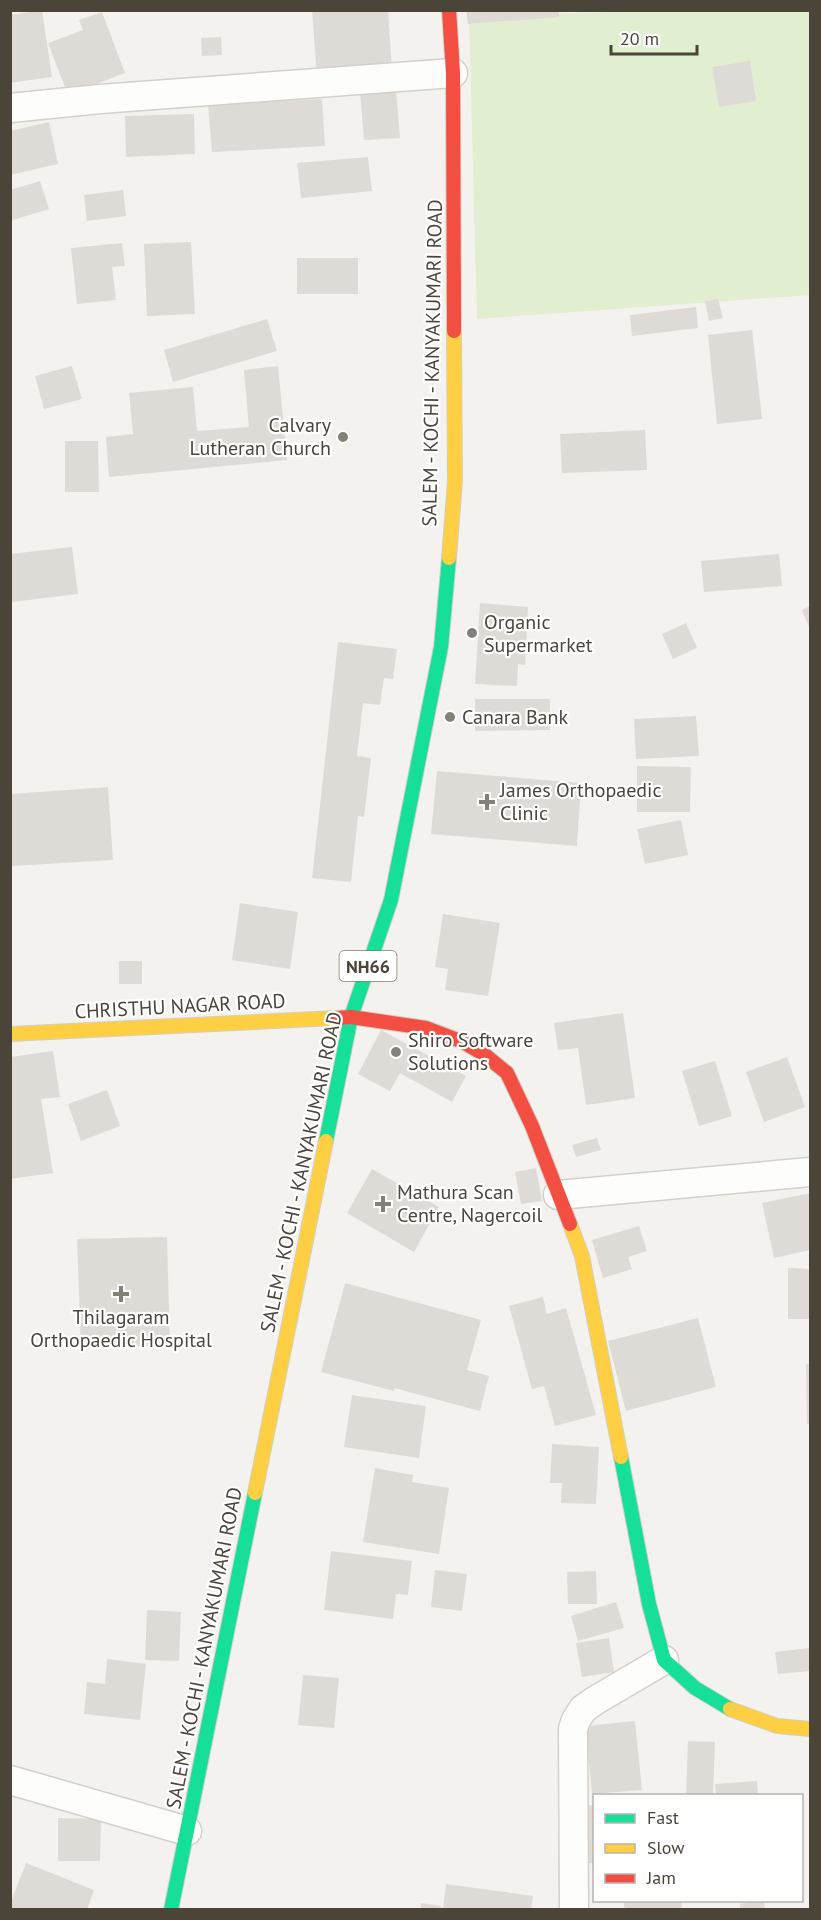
<svg xmlns="http://www.w3.org/2000/svg" width="821" height="1920" font-family="'PT Sans',sans-serif">
<rect width="100%" height="100%" fill="#f4f2ee"/>
<!-- green -->
<path fill="#e1eecf" d="M652,11H810V295L477,319L469,16Z"/>
<!-- building -->
<path fill="#dedbd6" d="M42,10L52,77L10,83V15Z
M312,10H388L392,71L317,77Z
M466,10H559V17L468,24Z
M102,12L125,73L68,95L48,43L83,30L79,20Z
M221,37L222,55L202,56L201,38Z
M750,61L756,101L719,107L712,67Z
M396,89L400,138L364,140L360,91Z
M322,99L325,146L212,152L208,105Z
M194,114L195,154L126,157L125,116Z
M49,122L58,164L10,175V131Z
M368,157L372,191L301,198L297,163Z
M40,181L49,209L10,221V190Z
M123,190L126,216L87,221L84,195Z
M191,242L195,314L147,316L144,244Z
M122,243L125,266L112,267L116,300L77,304L71,248Z
M297,258H358V294H297Z
M718,299L723,318L709,321L705,302Z
M696,307L698,328L632,336L630,315Z
M267,319L277,351L173,382L164,350Z
M752,330L762,419L717,424L708,335Z
M72,366L82,399L44,409L35,376Z
M278,366L287,460L109,477L106,437L133,434L129,393L193,387L197,431L249,427L244,370Z
M645,430L647,470L562,473L560,434Z
M65,441H98L99,492H65Z
M72,547L78,594L12,602L10,554Z
M779,554L782,586L704,592L701,561Z
M480,603L528,607L525,665L518,664L517,686L475,684Z
M810,606V630L802,610Z
M686,623L697,648L673,659L662,634Z
M338,642L397,649L393,679L384,678L380,705L363,703L357,756L371,758L364,817L358,816L351,882L312,878Z
M475,699H550V730L475,731Z
M696,716L699,756L636,759L634,719Z
M637,766L691,767L690,812H637Z
M437,771L581,783L577,846L431,834Z
M108,787L113,860L12,866L10,794Z
M681,820L688,855L645,864L637,829Z
M240,903L298,912L290,969L232,960Z
M443,914L500,923L488,996L445,990L448,969L435,967Z
M119,961H142V984H119Z
M623,1013L635,1098L586,1105L578,1048L558,1050L554,1023Z
M381,1030L466,1076L452,1102L400,1073L390,1091L358,1074Z
M53,1051L60,1097L41,1099L53,1173L10,1179V1057Z
M787,1057L805,1107L764,1122L746,1072Z
M715,1061L732,1116L699,1126L682,1071Z
M107,1090L120,1126L81,1141L68,1104Z
M597,1138L601,1150L576,1157L572,1145Z
M536,1168L542,1201L521,1204L515,1172Z
M372,1169L439,1207L414,1252L347,1213Z
M810,1193V1250L774,1258L762,1203Z
M639,1226L647,1251L628,1257L632,1269L603,1278L592,1240Z
M167,1237L170,1345L81,1347L77,1239Z
M788,1268L810,1269V1319H788Z
M345,1283L481,1320L467,1370L489,1376L480,1411L394,1388V1391L321,1372Z
M543,1297L547,1314L566,1308L596,1415L555,1426L544,1386L532,1389L509,1306Z
M698,1318L716,1387L626,1411L608,1341Z
M806,1364H810V1424H807Z
M352,1395L426,1406L419,1458L344,1447Z
M552,1444L599,1447L596,1504L561,1503L562,1483H550Z
M375,1468L413,1475L412,1482L449,1488L439,1554L363,1542Z
M331,1551L412,1561L408,1595L396,1594L393,1619L324,1610Z
M435,1570L467,1574L462,1611L431,1607Z
M596,1571L597,1604H568L567,1572Z
M616,1602L624,1628L578,1641L571,1616Z
M147,1610L181,1612L179,1661L145,1660Z
M609,1638L614,1672L582,1677L576,1643Z
M810,1648V1671L778,1674L775,1652Z
M107,1659L146,1664L140,1720L84,1714L87,1682L105,1684Z
M303,1675L339,1678L334,1728L298,1725Z
M635,1721L642,1790L592,1794L586,1726Z
M688,1741L715,1742L713,1796H686Z
M757,1781L758,1796H716L715,1784Z
M594,1805V1863H589L587,1806Z
M58,1818L101,1819L100,1861H58Z
M26,1863L94,1890L87,1910H10V1904Z
M446,1884L533,1896L531,1910H443Z
M623,1900H681L682,1910H625Z
M764,1900L765,1910H740V1904Z
M421,1903L441,1906L440,1910H420Z"/>
<g fill="none" stroke-linecap="round" stroke-linejoin="round">
<!-- street casing -->
<g stroke="#d2d0cb" stroke-width="31">
<path id="street" d="M10,108L100,99L453,73
M558,1195L810,1172
M10,1780L187,1831
M574,1910L573,1729L576,1720L583,1709L596,1700L664,1660"/>
</g>
<!-- fast casing -->
<g stroke="#d3cfc5" stroke-width="16">
<path id="fast" d="M326,1141L351,1017L391,900L441,647L449,558
M621,1457L649,1604L664,1660L695,1688L730,1709
M171,1910L255,1493"/>
</g>
<!-- slow casing -->
<g stroke="#d3cfc5" stroke-width="16">
<path id="slow" d="M449,558L455,481L454,331
M10,1034L336,1018
M570,1224L582,1256L621,1457
M255,1493L326,1141
M730,1709L777,1726L810,1729"/>
</g>
<!-- jam casing -->
<g stroke="#d3cfc5" stroke-width="16">
<path id="jam" d="M449,10L453,73L454,331
M336,1018L351,1017L426,1028L463,1042L485,1055L507,1073L532,1126L570,1224"/>
</g>
<!-- street -->
<use href="#street" stroke="#fdfdfc" stroke-width="28"/>
<!-- fast -->
<use href="#fast" stroke="#16e098" stroke-width="14"/>
<!-- slow -->
<use href="#slow" stroke="#ffcf43" stroke-width="14"/>
<!-- jam -->
<use href="#jam" stroke="#f24e42" stroke-width="14"/>
</g>
<!-- markers -->
<g fill="#868178" stroke="#fff" stroke-width="2">
<circle cx="343" cy="437" r="6"/>
<circle cx="472" cy="633" r="6"/>
<circle cx="450" cy="717" r="6"/>
<path d="M484 793h6v6h6v6h-6v6h-6v-6h-6v-6h6z"/>
<circle cx="396" cy="1052" r="6"/>
<path d="M380 1195h6v6h6v6h-6v6h-6v-6h-6v-6h6z"/>
<path d="M118 1285h6v6h6v6h-6v6h-6v-6h-6v-6h6z"/>
</g>
<g text-anchor="middle" dominant-baseline="central" stroke-width="4.5" stroke-linejoin="round" paint-order="stroke">
<!-- shield labels -->
<rect fill="#fff" stroke="#817c74" stroke-width="1.5" x="339.5" y="951" width="57" height="30" rx="4.5"/>
<g font-size="18" font-weight="bold" fill="#4b4439">
<text x="368" y="966">NH66</text>
</g>
<!-- street labels -->
<g font-size="20" fill="#4b4439" stroke="#fff">
<text transform="translate(432 363) rotate(-89)">SALEM - KOCHI - KANYAKUMARI ROAD</text>
<text transform="translate(180 1006) rotate(-3)">CHRISTHU NAGAR ROAD</text>
<text transform="translate(301 1172) rotate(-78)">SALEM - KOCHI - KANYAKUMARI ROAD</text>
<text transform="translate(204 1648) rotate(-79)">SALEM - KOCHI - KANYAKUMARI ROAD</text>
</g>
<!-- poi labels -->
<g font-size="20" fill="#4b4439" stroke="#fff" text-anchor="start">
<text x="331" y="425" text-anchor="end">Calvary<tspan x="331" dy="23">Lutheran Church</tspan></text>
<text x="484" y="622">Organic<tspan x="484" dy="23">Supermarket</tspan></text>
<text x="462" y="717">Canara Bank</text>
<text x="500" y="790">James Orthopaedic<tspan x="500" dy="23">Clinic</tspan></text>
<text x="408" y="1040">Shiro Software<tspan x="408" dy="23">Solutions</tspan></text>
<text x="397" y="1192">Mathura Scan<tspan x="397" dy="23">Centre, Nagercoil</tspan></text>
<text x="121" y="1317" text-anchor="middle">Thilagaram<tspan x="121" dy="23">Orthopaedic Hospital</tspan></text>
</g>
</g>
<!-- border -->
<rect width="821" height="1920" fill="none" stroke="#4b4439" stroke-width="24"/>
<!-- legend -->
<rect x="593" y="1794" width="210" height="108" fill="#ffffff" stroke="#b7b4b0" stroke-width="1.5"/>
<rect x="605" y="1814" width="30" height="9" fill="#16e098" stroke="#b7b4b0" stroke-width="1.5"/>
<text x="647" y="1824" font-size="18" fill="#4b4439">Fast</text>
<rect x="605" y="1844" width="30" height="9" fill="#ffcf43" stroke="#b7b4b0" stroke-width="1.5"/>
<text x="647" y="1854" font-size="18" fill="#4b4439">Slow</text>
<rect x="605" y="1874" width="30" height="9" fill="#f24e42" stroke="#b7b4b0" stroke-width="1.5"/>
<text x="647" y="1884" font-size="18" fill="#4b4439">Jam</text>
<!-- scale -->
<path d="M611 45v9h86v-9" fill="none" stroke="#4b4439" stroke-width="3"/>
<text x="620" y="45" font-size="18" fill="#4b4439" stroke="#ffffff" stroke-width="4.5" paint-order="stroke">20 m</text>
</svg>
